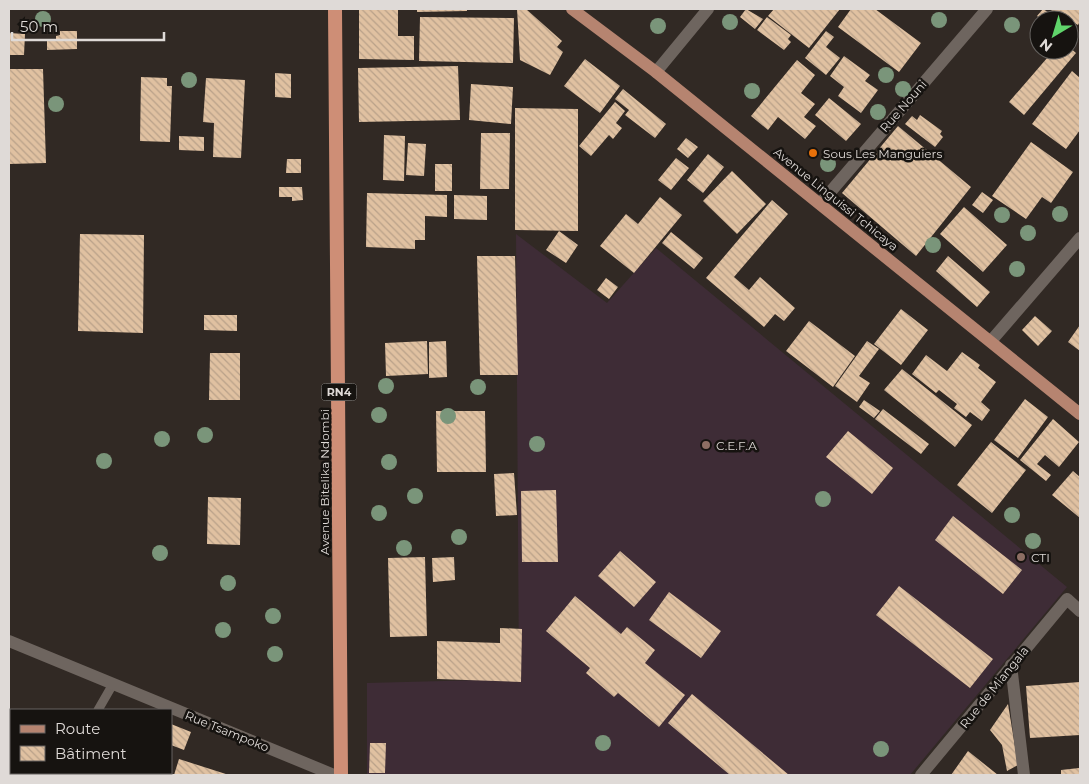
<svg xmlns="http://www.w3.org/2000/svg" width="1089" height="784" font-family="Montserrat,sans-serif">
<defs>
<pattern id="building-back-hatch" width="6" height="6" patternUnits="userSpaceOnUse" patternTransform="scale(1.25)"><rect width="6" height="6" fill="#e0c1a1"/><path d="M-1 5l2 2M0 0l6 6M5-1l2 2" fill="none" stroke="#b9a189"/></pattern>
</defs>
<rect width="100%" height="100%" fill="#312924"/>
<!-- education -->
<path fill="#3e2c36" d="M516,234L607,303L656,248L1067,587L910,775H367V683L519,679Z"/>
<!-- building -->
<path fill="url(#building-back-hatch)" d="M359,9H398V36H414V60L359,59Z
M417,9H467V11L417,12Z
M517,9H526L562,41L557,47L563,52L550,75L520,60Z
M746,9L763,19L755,29L740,17Z
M774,9H840L809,48L768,16Z
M851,9H875L921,43L899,72L838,27Z
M1043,9L1056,17L1054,20H1042L1037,16Z
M1049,9H1080V21L1078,25Z
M420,17L514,18L513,63L419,61Z
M767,17L791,35L788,39L791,42L784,50L757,30Z
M60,31H77V49L47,50V41H56V36L60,35Z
M826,31L834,37L826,47L840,58L826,75L805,58Z
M9,33L25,34L24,55H9Z
M1069,47L1076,53L1024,115L1009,102L1054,50H1069Z
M844,56L870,75L865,81L878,90L861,113L838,96L844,87L830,76Z
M585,59L620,86L600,113L564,86Z
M797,60L815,75L801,93L815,104L804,117L816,126L805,139L778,117L768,130L751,116Z
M458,66L460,120L359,122L358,68Z
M9,69H43L46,163L9,164Z
M1072,71L1080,78V130L1066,149L1032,124Z
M275,73L291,74V98L275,97Z
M141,77L167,78V86H172L170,142L140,141Z
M206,78L245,80L241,158L213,157L214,123L203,122Z
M471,84L513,87L511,124L469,120Z
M623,89L666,124L655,138L625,115L629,110L615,99Z
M829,98L861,124L846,141L815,115Z
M615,102L625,111L616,123L622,128L613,139L609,135L591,156L579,146Z
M515,108L578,109V231L515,230Z
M920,115L942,131L940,134L943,137L935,147L905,124L912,116L917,120Z
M898,126L971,187L916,256L842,193Z
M481,133H510L509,189H480Z
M384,135L405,136L404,181L383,180Z
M179,136L204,137V151L179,150Z
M686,138L698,147L688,158L677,149Z
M1031,142L1073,172L1051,203L1042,197L1026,219L992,196Z
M408,143L426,144L424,176L406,175Z
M708,154L724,167L703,193L687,180Z
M676,158L689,168L671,190L658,180Z
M287,159H301V173H286Z
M435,164H452V191H435Z
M732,171L766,204L737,234L703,201Z
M279,187H302L303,200L292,201V197H279Z
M982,192L993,200L983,213L972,205Z
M367,193L447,195V217L425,216V240H415V249L366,247Z
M454,195L487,196V220L454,219Z
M660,197L682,215L634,273L600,246L626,214L638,224Z
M772,200L788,214L734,277L749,290L760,277L795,308L784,321L775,314L764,327L706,278Z
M964,207L1007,245L983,272L940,234Z
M559,231L578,245L566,263L546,250Z
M671,232L703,258L694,269L662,243Z
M80,234L144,235L143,333L78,331Z
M477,256H515L518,375H480Z
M948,256L990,292L977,307L936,271Z
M606,278L618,287L609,299L597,290Z
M901,309L928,330L901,365L874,344Z
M204,315H237V331L204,330Z
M1035,316L1052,331L1038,346L1022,330Z
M809,321L855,356L833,387L786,351Z
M1080,325V351L1068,342Z
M427,341L428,374L386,376L385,343Z
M446,341L447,377L429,378V342Z
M867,341L879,349L859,376L870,383L857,402L835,386Z
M962,352L980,365L978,368L996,382L981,402L990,410L982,421L970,412L966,417L954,408L957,404L939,390L936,393L912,374L926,355L947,371Z
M210,353H240V400H209Z
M902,369L972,425L955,447L884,390Z
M1025,399L1048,417L1018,458L994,440Z
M864,400L880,411L874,418L859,407Z
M883,409L929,444L921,454L875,419Z
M436,411H485L486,472H437Z
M1053,419L1079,442L1059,467L1045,455L1037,464L1051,475L1046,481L1020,460Z
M848,431L893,468L872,494L826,457Z
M991,442L1026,470L992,513L957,485Z
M1073,471L1080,477V518L1052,495Z
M514,473L517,515L496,516L494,474Z
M556,490L558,562H522L521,491Z
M208,497L241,498L240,545L207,544Z
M953,516L1022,570L1003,594L935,540Z
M620,551L656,582L634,607L598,576Z
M425,557L427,636L390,637L388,558Z
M454,557L455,580L433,582L432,558Z
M899,586L993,659L970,688L876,615Z
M669,592L721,631L701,658L649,620Z
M575,596L621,634L627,627L655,650L645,663L685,695L659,727L618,693L614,697L586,673L590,668L546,631Z
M500,628L522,629L521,682L437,679V641L500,643Z
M1080,682V735L1030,738L1026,686Z
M692,694L789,775H730L668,723Z
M1008,704L1018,765L1007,771L1002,745L990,730Z
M9,710L11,711V751L9,750Z
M171,724L191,732L184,750L171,745Z
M370,743H386L385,773H369Z
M968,751L998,775H951Z
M179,759L229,775H174Z
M1079,768L1080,775H1061V770Z"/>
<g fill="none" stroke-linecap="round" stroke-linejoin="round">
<!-- service -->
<path stroke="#6e655f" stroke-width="9" d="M98,710L113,684
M63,775L64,773"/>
<!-- minor -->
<path stroke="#6e655f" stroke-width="12" d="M656,72L708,9
M820,204L987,9
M9,641L334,775
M1011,665L1024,775
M921,775L1067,599L1080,611"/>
<!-- tertiary -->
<path stroke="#6e655f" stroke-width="12" d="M991,341L1080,238"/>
<!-- primary -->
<path stroke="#b68470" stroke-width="12" d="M572,9L656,72L1080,414"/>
<!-- trunk -->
<path stroke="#ce8e76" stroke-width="14" d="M335,9L341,775"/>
</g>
<!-- trees -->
<g fill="#7a957a">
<circle cx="43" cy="19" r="8"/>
<circle cx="939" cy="20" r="8"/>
<circle cx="730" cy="22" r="8"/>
<circle cx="1012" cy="25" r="8"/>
<circle cx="658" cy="26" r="8"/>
<circle cx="886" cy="75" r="8"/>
<circle cx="189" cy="80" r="8"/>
<circle cx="903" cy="89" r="8"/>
<circle cx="752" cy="91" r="8"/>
<circle cx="56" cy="104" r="8"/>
<circle cx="878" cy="112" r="8"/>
<circle cx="828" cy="164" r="8"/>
<circle cx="1060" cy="214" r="8"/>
<circle cx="1002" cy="215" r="8"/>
<circle cx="1028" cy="233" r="8"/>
<circle cx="933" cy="245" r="8"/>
<circle cx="1017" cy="269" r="8"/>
<circle cx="386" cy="386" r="8"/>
<circle cx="478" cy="387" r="8"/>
<circle cx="379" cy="415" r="8"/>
<circle cx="448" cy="416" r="8"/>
<circle cx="205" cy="435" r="8"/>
<circle cx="162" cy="439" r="8"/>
<circle cx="537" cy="444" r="8"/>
<circle cx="104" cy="461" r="8"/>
<circle cx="389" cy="462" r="8"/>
<circle cx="415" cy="496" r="8"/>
<circle cx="823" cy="499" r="8"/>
<circle cx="379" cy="513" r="8"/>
<circle cx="1012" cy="515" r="8"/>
<circle cx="459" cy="537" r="8"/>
<circle cx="1033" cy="541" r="8"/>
<circle cx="404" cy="548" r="8"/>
<circle cx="160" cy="553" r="8"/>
<circle cx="228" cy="583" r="8"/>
<circle cx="273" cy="616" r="8"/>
<circle cx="223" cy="630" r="8"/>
<circle cx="275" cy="654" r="8"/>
<circle cx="603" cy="743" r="8"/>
<circle cx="881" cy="749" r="8"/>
</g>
<!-- markers -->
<circle fill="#e8710a" stroke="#161310" stroke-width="2" cx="813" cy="153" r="5"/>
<g fill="#8d6e63" stroke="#161310" stroke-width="2">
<circle cx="706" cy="445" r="5"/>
<circle cx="1021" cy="557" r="5"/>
</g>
<g text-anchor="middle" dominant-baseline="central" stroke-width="5" stroke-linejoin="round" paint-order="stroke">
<!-- shield labels -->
<rect fill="#161310" stroke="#a39e9b" stroke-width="1" x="321.5" y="383.5" width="35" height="17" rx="4"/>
<g font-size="11" font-weight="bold" fill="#dfdad7">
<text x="339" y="392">RN4</text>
</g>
<!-- street labels -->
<g font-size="12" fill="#dfdad7" stroke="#161310">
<text transform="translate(903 106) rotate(-49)">Rue Nouni</text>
<text transform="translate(836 199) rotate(39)">Avenue Linguissi Tchicaya</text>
<text transform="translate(324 482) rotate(-90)">Avenue Bitelika Ndombi</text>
<text transform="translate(994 687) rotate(-51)">Rue de Miangala</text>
<text transform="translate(227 731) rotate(22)">Rue Tsampoko</text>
</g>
<!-- poi labels -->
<g font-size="12" fill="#dfdad7" stroke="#161310" text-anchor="start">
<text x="823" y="153">Sous Les Manguiers</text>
<text x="716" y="445">C.E.F.A</text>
<text x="1031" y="557">CTI</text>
</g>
</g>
<!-- border -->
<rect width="1089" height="784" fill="none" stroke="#dfdad7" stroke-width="20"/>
<!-- legend -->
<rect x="10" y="709" width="162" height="65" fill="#161310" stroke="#666360"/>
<rect x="20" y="725" width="25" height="8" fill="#b68470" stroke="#666360"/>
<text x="55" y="734" font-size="15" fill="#dfdad7">Route</text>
<rect x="20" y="746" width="25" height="15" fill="url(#building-back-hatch)" stroke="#666360"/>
<text x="55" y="759" font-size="15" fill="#dfdad7">Bâtiment</text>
<!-- north arrow -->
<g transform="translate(1054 35) rotate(218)"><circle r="24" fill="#161310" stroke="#666360"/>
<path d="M0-4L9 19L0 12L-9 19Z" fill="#60d56b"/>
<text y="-8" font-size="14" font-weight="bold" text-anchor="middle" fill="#dfdad7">N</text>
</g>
<!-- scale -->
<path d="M12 32v8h152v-8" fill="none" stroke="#dfdad7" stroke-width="2.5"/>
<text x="20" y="32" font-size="15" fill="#dfdad7" stroke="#161310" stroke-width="4" paint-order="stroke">50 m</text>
</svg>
